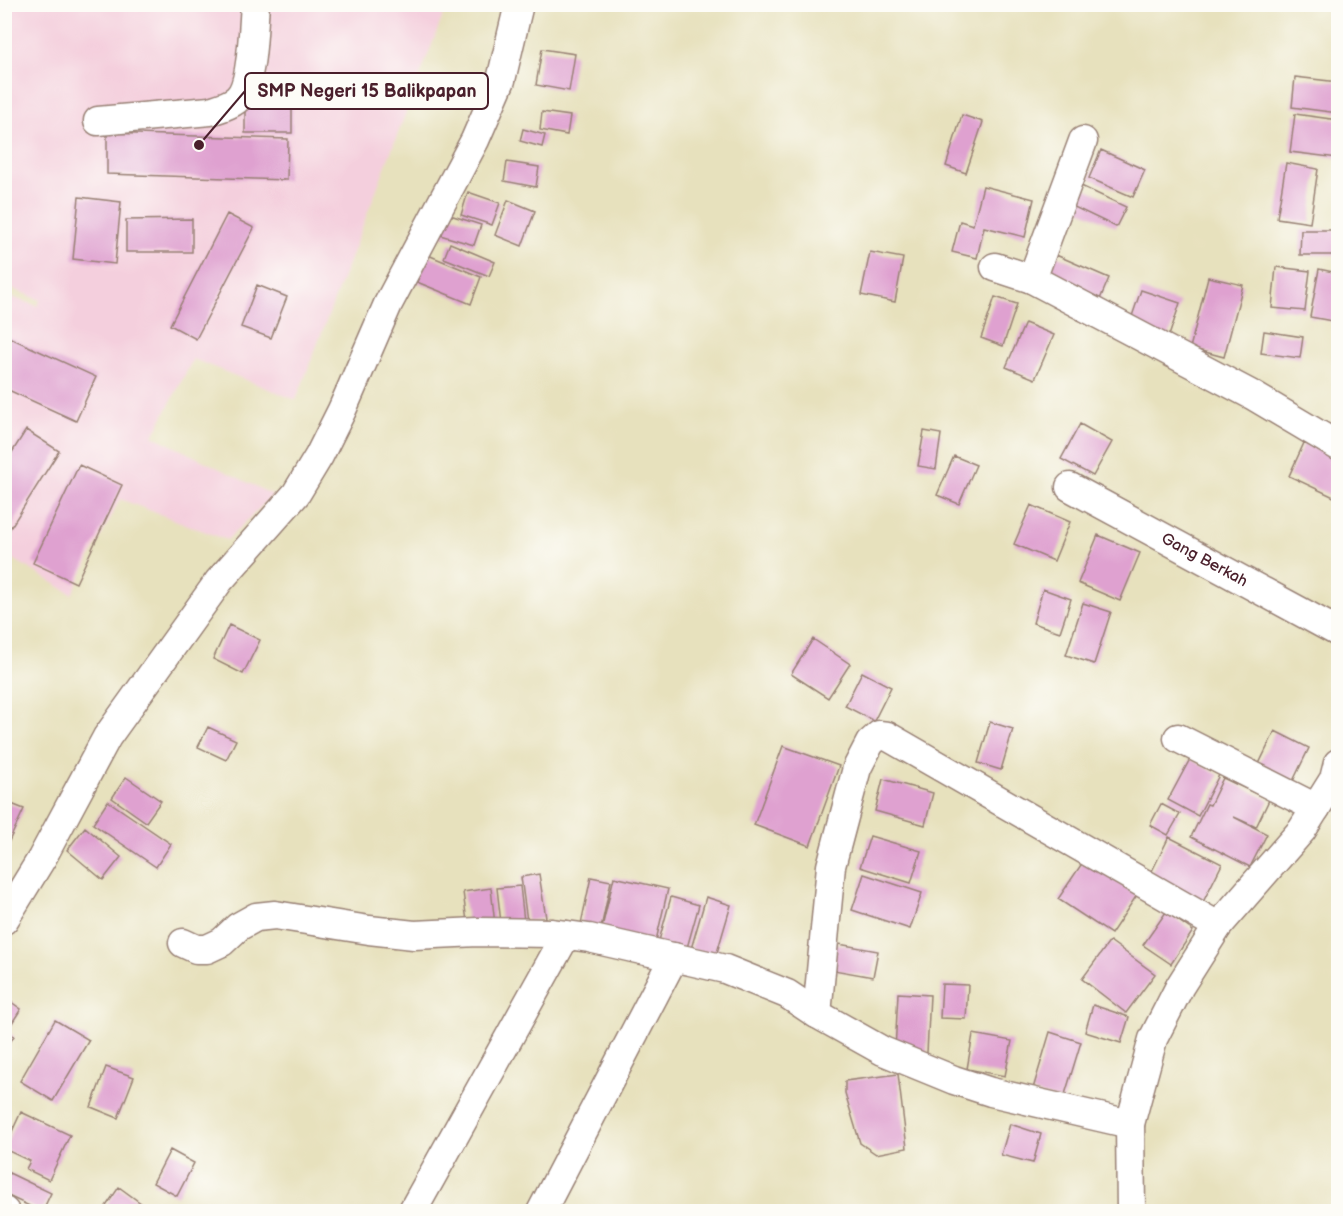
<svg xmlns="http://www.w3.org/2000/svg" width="1343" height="1216" font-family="'Balsamiq Sans',sans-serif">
<rect width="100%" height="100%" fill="#fdfcf7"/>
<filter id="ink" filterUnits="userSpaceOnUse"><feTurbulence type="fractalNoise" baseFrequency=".0167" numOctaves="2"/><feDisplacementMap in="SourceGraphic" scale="12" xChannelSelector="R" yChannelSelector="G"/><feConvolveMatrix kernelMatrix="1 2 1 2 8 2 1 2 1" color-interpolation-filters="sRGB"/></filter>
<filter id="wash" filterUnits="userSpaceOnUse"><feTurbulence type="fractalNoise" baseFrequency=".008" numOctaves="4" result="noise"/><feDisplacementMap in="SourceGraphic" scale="24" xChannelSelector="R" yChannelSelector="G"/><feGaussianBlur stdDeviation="1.35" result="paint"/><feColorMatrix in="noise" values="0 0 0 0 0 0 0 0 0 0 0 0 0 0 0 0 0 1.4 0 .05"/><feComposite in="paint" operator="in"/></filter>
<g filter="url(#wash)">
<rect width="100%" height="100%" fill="#e7e1bd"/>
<!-- built -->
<path fill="#f4cfdd" d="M5,5H447L296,400L193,359L153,436L273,495L227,540L120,499L72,594L5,554V295L38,306L40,300L5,286Z"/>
<g id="blocks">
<!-- building -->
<path fill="#dfa1d0" d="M542,49L575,54L569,91L536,85Z
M1295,77L1338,82V113L1292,107Z
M245,104H292V133H245Z
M542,112L570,116L567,135L540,130Z
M1295,114L1338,120V158L1290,152Z
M962,115L983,122L966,173L946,166Z
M523,129L545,135L542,147L520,141Z
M107,133L288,139L287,180L107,174Z
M1101,150L1145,170L1133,197L1089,178Z
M507,162L539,167L536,187L504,181Z
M1286,163L1318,169L1310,223L1277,218Z
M1079,185L1126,207L1116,227L1070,205Z
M983,186L1034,199L1025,237L984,227L977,258L952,252L960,221L973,225Z
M468,192L500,203L492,225L461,215Z
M79,197L121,202L115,264L73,259Z
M508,200L535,211L522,246L495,235Z
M227,214L254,228L196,339L170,325Z
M447,214L481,225L474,245L440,235Z
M192,219V252H126V220Z
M1301,230H1338V255H1300Z
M450,243L495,262L489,276L444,258Z
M870,252L903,258L895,302L861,295Z
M428,255L481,277L471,304L417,282Z
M1056,255L1109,278L1098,304L1045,281Z
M1276,267L1310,271L1305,311L1272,308Z
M1319,269L1338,273V322L1310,317Z
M1208,277L1243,285L1224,357L1190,348Z
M257,285L287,297L271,338L241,327Z
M1141,290L1180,303L1168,339L1129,325Z
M995,297L1017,304L1003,346L981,338Z
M1025,323L1054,335L1035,379L1006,367Z
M1264,331L1303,337L1300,358L1261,353Z
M4,335L96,377L76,421L4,388Z
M1080,424L1112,442L1093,476L1061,459Z
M26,430L59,451L4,538V465Z
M924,431L941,434L936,469L918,466Z
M1304,443L1338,459V499L1289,476Z
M954,456L976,465L959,504L937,495Z
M79,465L122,485L76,583L33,563Z
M1031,505L1070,522L1054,561L1014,544Z
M1098,535L1140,553L1120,601L1078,583Z
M1043,589L1071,599L1060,632L1033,623Z
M1083,603L1111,612L1094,664L1066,655Z
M229,625L260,640L243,674L213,659Z
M813,639L850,664L828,698L791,674Z
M862,672L891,687L874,721L845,706Z
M990,722L1013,729L1001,770L978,763Z
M208,727L236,740L226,760L198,747Z
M1275,731L1309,748L1291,785L1257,768Z
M783,746L839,766L810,846L754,825Z
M1190,759L1219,775L1198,816L1168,800Z
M126,777L161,801L146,822L112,798Z
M1223,778L1269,800L1256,827L1234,817L1267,834L1250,867L1191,837L1207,804L1210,805Z
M883,779L933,793L925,825L875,811Z
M4,801L24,809L4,852Z
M108,801L171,844L156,867L93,824Z
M1161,804L1180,814L1168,835L1150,825Z
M85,827L121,857L103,880L67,850Z
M870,836L921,851L911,883L860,867Z
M1169,837L1222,864L1201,906L1148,879Z
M1085,859L1137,895L1111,934L1058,899Z
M539,874L546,918L527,921L521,877Z
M864,874L922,893L910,929L852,910Z
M591,877L611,881L601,928L581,924Z
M614,877L668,889L655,945L601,932Z
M520,886L524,921L501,923L497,888Z
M491,888L495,925L468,929L463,892Z
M671,897L699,905L685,955L657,948Z
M706,897L731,905L716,956L691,949Z
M1166,912L1193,931L1171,964L1143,945Z
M1110,941L1155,974L1126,1013L1082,979Z
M833,943L878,951L873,977L828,969Z
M942,984L968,985L966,1019L940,1018Z
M898,993L930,995L927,1053L895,1051Z
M4,997L21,1009L10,1026L4,1022Z
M1093,1005L1129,1017L1121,1043L1085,1032Z
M55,1020L89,1040L53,1101L20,1081Z
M4,1030L14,1036L4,1052Z
M1050,1032L1081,1042L1063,1101L1032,1092Z
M973,1034L1012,1041L1005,1076L967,1069Z
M106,1067L134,1077L118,1118L91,1107Z
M898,1074L907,1148L876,1154L860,1143L845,1093V1081Z
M21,1112L70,1135L49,1180L26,1169L30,1161L4,1149Z
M1010,1124L1041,1134L1033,1163L1001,1155Z
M170,1150L194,1163L177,1196L153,1183Z
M7,1172L51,1193L42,1212L4,1194V1176Z
M119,1187L146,1207L142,1212H102Z"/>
</g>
</g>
<g filter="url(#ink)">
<use href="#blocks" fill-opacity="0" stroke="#988074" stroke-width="1.5"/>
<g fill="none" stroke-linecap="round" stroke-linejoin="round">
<!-- minor casing -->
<g stroke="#988074" stroke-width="31">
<g id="minor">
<path d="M98,121L210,111C219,108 228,106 236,100C253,87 253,26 255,4"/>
<path d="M1083,141L1032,279L1252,395L1338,446"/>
<path d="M995,267L1032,279"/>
<path id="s1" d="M1070,487L1338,632"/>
<path d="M1178,738L1316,808"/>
<path d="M4,920L42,858L107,737L219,581L296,494L319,456L342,410L388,304L475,140L501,80L519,4"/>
<path d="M183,943L196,949H207L222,942L238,927L256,917L275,915L369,930L414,935L478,932L552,933L589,938L725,969L787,994L817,1014L883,1051L954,1080L991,1092L1130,1124"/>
<path d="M817,1014L831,866L857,768L870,743L879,735L887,736L1218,926"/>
<path d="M4,1211L5,1212"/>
<path d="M412,1212L566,935"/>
<path d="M541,1212L674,957"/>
<path d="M1131,1212L1130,1124L1153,1039L1180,986L1218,926L1302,830L1334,779L1338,763"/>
</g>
</g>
<!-- minor -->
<use href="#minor" stroke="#fff" stroke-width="28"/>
</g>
</g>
<g text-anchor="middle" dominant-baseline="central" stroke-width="4.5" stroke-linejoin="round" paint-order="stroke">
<!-- street labels -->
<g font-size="16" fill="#4a1f2b" stroke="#fdfcf7">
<text stroke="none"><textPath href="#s1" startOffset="153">Gang Berkah</textPath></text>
</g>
</g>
<!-- callouts -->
<path fill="none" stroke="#4a1f2b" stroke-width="2" d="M199 145L245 91"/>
<circle fill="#4a1f2b" stroke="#fdfcf7" stroke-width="2" cx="199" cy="145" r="6"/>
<rect fill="#fdfcf7" stroke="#4a1f2b" stroke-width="2" x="245" y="73" width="243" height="36" rx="6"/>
<g font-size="18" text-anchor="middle" font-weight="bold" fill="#4a1f2b">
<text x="367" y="97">SMP Negeri 15 Balikpapan</text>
</g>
<!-- margin -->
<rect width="1343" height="1216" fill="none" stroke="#fdfcf7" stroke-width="24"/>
</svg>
